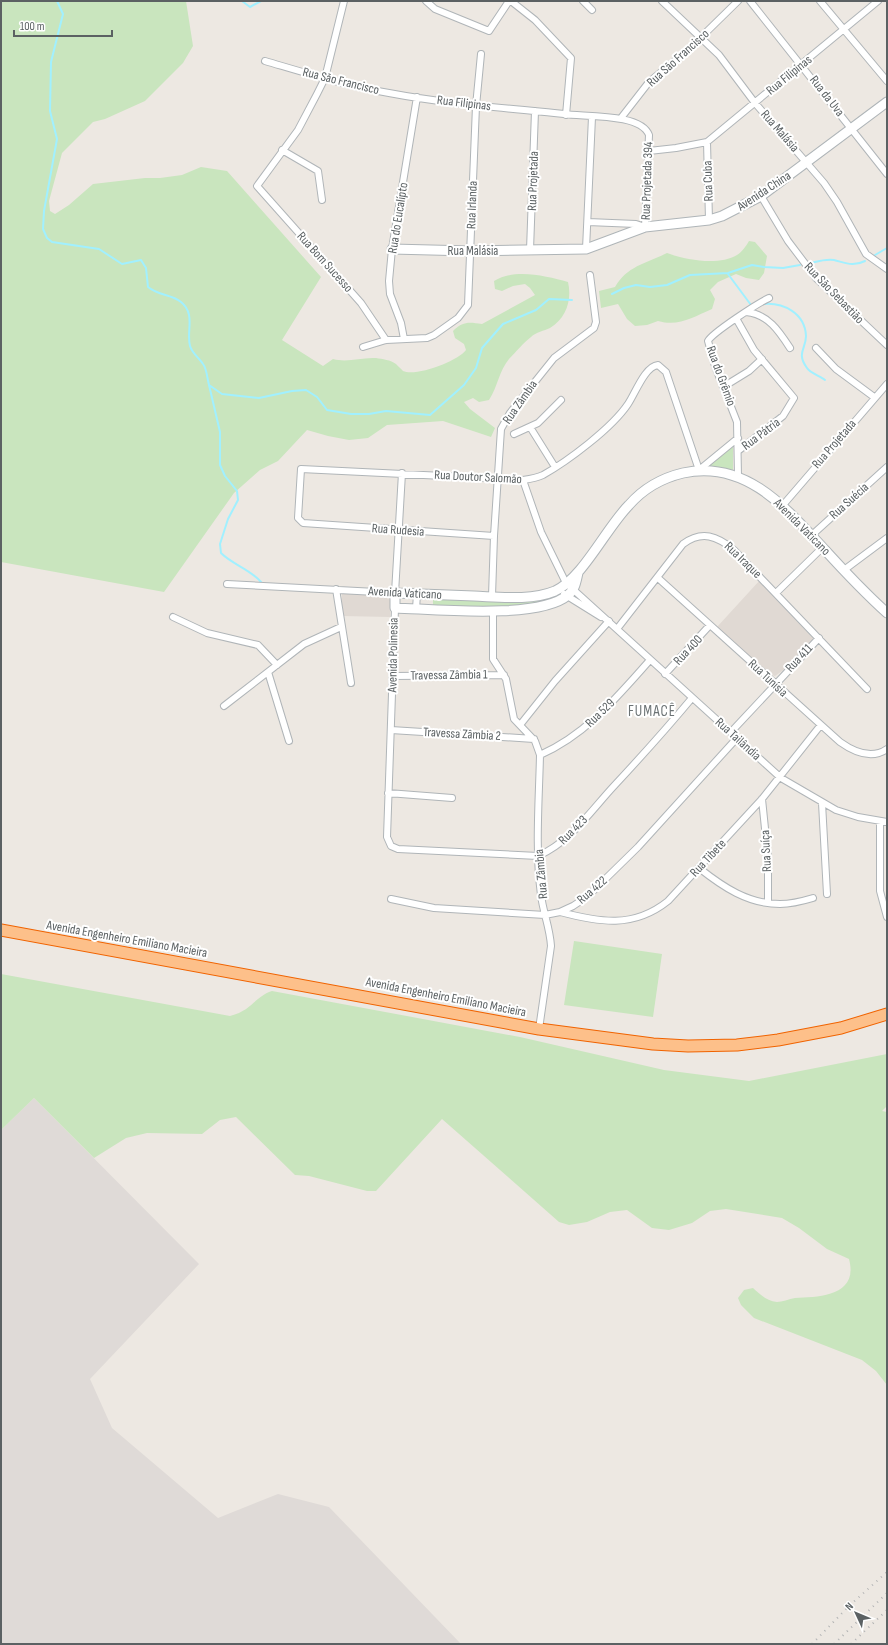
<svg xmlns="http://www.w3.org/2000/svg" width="888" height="1645" font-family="'Sofia Sans Condensed',sans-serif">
<rect width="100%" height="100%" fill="#ede8e2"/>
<!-- industrial -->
<path fill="#dfdad7" d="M34,1098L199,1264L90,1379L112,1428L218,1518L278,1494L329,1507L461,1644H1V1130Z"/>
<!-- education -->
<path fill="#e0d9d3" d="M760,580L814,639L785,669L775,676L769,674L717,627Z
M342,592L390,595V617L342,616Z"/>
<!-- green -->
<path fill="#c9e5be" d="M1,1H186L193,46L183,63L145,101L105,119L93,122L62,153L49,201L50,211L55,214L69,205L93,184L145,178H160L182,175L201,167L227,171L321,277L282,340L323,366L333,359C348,363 361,357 376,358C382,359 391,360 396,364C398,366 401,369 403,371C416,377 458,361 466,350L464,344L455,338L453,331C463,321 469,322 482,324L535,295L530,288L525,284L513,286L502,291L495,289L494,281C515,268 546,276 568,282C572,299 567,318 550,328C544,331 536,332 531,337C523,343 516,352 509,359C499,371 498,386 489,400L479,402L473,398L464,402L470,409L495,428L491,437L443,421L387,425L368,438L349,440L328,436L307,430L278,461L260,470L234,493L164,592L1,562Z
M749,241L755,242L767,256L764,273L759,280L746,278L736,274L718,282L710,290L715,299L712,309C693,317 679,327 658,321L647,325L635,326L627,319L618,304L601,308L599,291L615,287C627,266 647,263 667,253C686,260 719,266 737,255C742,252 746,246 749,241Z
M733,445V470L707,466Z
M558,593V598L526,606L507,607H433V598Z
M574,941L662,954L653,1017L564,1005Z
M1,974L230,1016C253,1010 254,997 272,991L520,1037L664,1070L749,1081L887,1054V1106L882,1111L887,1112V1385L876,1371L862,1360L754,1318L741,1305L738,1298L744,1290L753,1288C760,1294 766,1301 777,1302C782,1302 789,1299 795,1298C819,1297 859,1296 849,1259L827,1249L799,1228L782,1218L726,1209L710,1211L692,1223L669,1230L652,1228L627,1210L610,1212L587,1222L569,1225L559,1222L442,1119L376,1191H367L309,1176L295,1175L236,1117L220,1120L202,1134L147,1133L126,1138L94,1158L34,1098L1,1130Z"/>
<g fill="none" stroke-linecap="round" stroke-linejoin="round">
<!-- stream -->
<path stroke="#a1f0ff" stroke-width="2" d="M57,1L63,14L51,62L50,111L57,139L44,211L43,229L47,238L52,242L99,249L122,264L141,260L146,268L148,287C159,296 171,294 181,302C196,314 186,331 190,346C192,353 199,358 203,364C207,369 207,378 209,385L222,394L259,398L292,391L306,390L317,397L327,410L351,414H369L386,411L430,415L464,385L476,368L482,348L503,324L536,310L549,299L572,300
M242,1L250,7L261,1
M875,255L887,248
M811,263C819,261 825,259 834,260C846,263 853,267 865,261
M728,274L751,305
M612,294L624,288L636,285L650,287L667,285L690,275L728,273L752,265L764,267L783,268L800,265
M763,304C783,302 805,313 806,336C806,349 796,353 807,368C810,373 820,376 825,380
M209,385L220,432V465L225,476L237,491L238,500L228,519L220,544L221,553C233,565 250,569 261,582"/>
<!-- street casing -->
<g stroke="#b0b5b8" stroke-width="8">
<path id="street" d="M344,1L325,78L317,94L298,130L257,186L361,303L386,340
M426,1L435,9L489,31L509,1
M511,1L535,20L571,58L566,115
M583,1L592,10
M662,1L719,55L755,103L824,183L837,202L866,254L887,269
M750,1L887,174
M820,1L887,81
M265,61C306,73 347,86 389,93C447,104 506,108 564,114C585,117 641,113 649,135L645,227L636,224L588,222
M621,118L649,82L688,50L738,1
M707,142L709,220
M282,150L318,171L322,200
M649,151L676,148L707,142L878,1
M761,196L788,241L816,278L887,345
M586,249L592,117
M530,250L535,111
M746,312C768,314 779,331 790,348
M737,320L754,350L794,398L783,416L738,451
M404,339L401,323L390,294L389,281L392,249L417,97
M363,347L386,340L427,338L434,335L458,318L468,305L476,106L481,54
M816,348L836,369L874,397
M723,387L749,371L762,359
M530,427L555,467
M514,434L538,423L561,400
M738,476L737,422L715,366L708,341C712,333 758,303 769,298
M523,480L541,532L566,583L781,778L836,810L858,817L887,822
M783,505L887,384
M812,535L887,467
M494,536L303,523L298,518L301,469L523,480C530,479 537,478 543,475C568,461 612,428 628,404C635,394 645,366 658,365L666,372L699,470L738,438
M844,570L887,538
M658,578L840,742C854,752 871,760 887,749
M227,584L395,593L402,473
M336,589L351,683
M776,593L823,547
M564,594L601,617
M492,596L494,536L501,429L510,413L554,358L594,328L596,322L590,275
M395,608L387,837L391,846L398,849L538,856C570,842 590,812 613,787C640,758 667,728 692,698
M416,609L417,594
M493,611V659L506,679L514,719L535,741L540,755C539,801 535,849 541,895C543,912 550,928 551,946L539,1029
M173,617L207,633L258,645L277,665
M617,629L683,544C702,530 717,536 734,550L867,689
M268,672L289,741
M665,674L710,625
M393,676L504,675
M224,706L304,644L341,627
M520,725L555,681L609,621
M391,730L534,739
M731,732L819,638
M540,755C586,735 617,697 650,660
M388,793L452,798
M762,799L768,858V903
M822,803L827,894
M880,821V891L887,917
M699,868C723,887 748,904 780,904C791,904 803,901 813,898
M391,899L434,908L545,915L560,912L573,906L588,896L638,847L737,738
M560,912C599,922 633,929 668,901L762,799L820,726"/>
</g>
<!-- secondary casing -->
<g stroke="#afb5b8" stroke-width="11">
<path id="secondary" d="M392,249L470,251L586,249L645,227L709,220L722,216L761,196L887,102
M578,573C576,581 575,590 568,595C539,620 433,609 395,608V593C422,594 448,595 474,596C499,597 531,601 555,591C583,578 606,528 629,505C643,489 662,478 683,473C746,459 787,509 825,550C845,572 865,593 887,613"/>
</g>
<!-- highway casing -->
<g stroke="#f06300" stroke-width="13">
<path id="highway" d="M1,930L539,1029L653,1044L688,1046L737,1045L778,1040L841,1028L887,1014"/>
</g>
<!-- street -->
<use href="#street" stroke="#fff" stroke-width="6"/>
<!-- secondary -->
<use href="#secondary" stroke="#fff" stroke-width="9"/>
<!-- highway -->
<use href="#highway" stroke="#fdc08a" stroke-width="11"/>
<!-- rail -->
<path stroke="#b1b2b3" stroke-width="2" stroke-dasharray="1 5" stroke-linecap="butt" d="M812,1644L849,1606L887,1572
M834,1644L887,1593
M851,1644L887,1610"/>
</g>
<g text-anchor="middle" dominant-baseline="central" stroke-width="4" stroke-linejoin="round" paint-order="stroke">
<!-- street labels -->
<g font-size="13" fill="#5b6163" stroke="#fff">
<text transform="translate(678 58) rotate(-42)">Rua São Francisco</text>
<text transform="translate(789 75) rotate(-39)">Rua Filipinas</text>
<text transform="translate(341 81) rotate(14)">Rua São Francisco</text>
<text transform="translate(827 96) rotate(52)">Rua da Uva</text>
<text transform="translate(464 103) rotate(7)">Rua Filipinas</text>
<text transform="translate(780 131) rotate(49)">Rua Malásia</text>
<text transform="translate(533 181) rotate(-88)">Rua Projetada</text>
<text transform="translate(647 181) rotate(-88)">Rua Projetada 394</text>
<text transform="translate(708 181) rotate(-92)">Rua Cuba</text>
<text transform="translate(764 191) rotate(-33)">Avenida China</text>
<text transform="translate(472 205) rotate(-88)">Rua Irlanda</text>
<text transform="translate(398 218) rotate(-81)">Rua do Eucalípto</text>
<text x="473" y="251">Rua Malásia</text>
<text transform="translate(325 262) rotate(48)">Rua Bom Sucesso</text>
<text transform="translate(834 293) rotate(46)">Rua São Sebastião</text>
<text transform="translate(721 376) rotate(70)">Rua do Grêmio</text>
<text transform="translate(520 402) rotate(-55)">Rua Zâmbia</text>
<text transform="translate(761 434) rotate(-37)">Rua Pátria</text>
<text transform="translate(834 444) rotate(-49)">Rua Projetada</text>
<text transform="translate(478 477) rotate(3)">Rua Doutor Salomão</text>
<text transform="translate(849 501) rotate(-42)">Rua Suécia</text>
<text transform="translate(802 527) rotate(45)">Avenida Vaticano</text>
<text transform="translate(398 530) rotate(4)">Rua Rudesia</text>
<text transform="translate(743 560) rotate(44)">Rua Iraque</text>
<text transform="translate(405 593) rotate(3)">Avenida Vaticano</text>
<text transform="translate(688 650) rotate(-47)">Rua 400</text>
<text transform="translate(393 655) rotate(-89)">Avenida Polinesia</text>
<text transform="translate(799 658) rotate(-47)">Rua 411</text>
<text transform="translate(449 675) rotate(-1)">Travessa Zâmbia 1</text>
<text transform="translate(768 678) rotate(43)">Rua Tunísia</text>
<text transform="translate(600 713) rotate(-44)">Rua 529</text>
<text transform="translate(462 734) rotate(3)">Travessa Zâmbia 2</text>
<text transform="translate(738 739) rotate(42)">Rua Tailândia</text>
<text transform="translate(573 830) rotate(-45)">Rua 423</text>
<text transform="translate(766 851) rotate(-93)">Rua Suíça</text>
<text transform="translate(708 858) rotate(-47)">Rua Tibete</text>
<text transform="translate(541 874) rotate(-95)">Rua Zâmbia</text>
<text transform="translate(592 890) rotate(-41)">Rua 422</text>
<text transform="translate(127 939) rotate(10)">Avenida Engenheiro Emiliano Macieira</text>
<text transform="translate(446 997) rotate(11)">Avenida Engenheiro Emiliano Macieira</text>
</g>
<!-- quarter labels -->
<g font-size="15" letter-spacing="1" fill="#6c7375" stroke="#fff">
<text x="652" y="711">FUMACÊ</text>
</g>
</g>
<!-- border -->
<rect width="888" height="1645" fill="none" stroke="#5b6163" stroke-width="4"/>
<!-- north arrow -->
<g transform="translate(856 1613) rotate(314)" stroke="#ffffff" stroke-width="3" paint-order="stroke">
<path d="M0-3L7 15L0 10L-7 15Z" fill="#5b6163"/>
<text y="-6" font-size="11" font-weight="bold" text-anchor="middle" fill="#5b6163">N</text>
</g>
<!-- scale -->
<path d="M14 30v6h98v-6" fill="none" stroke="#5b6163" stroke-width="2"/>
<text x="20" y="30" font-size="12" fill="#5b6163" stroke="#ffffff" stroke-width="3" paint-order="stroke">100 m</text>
</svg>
